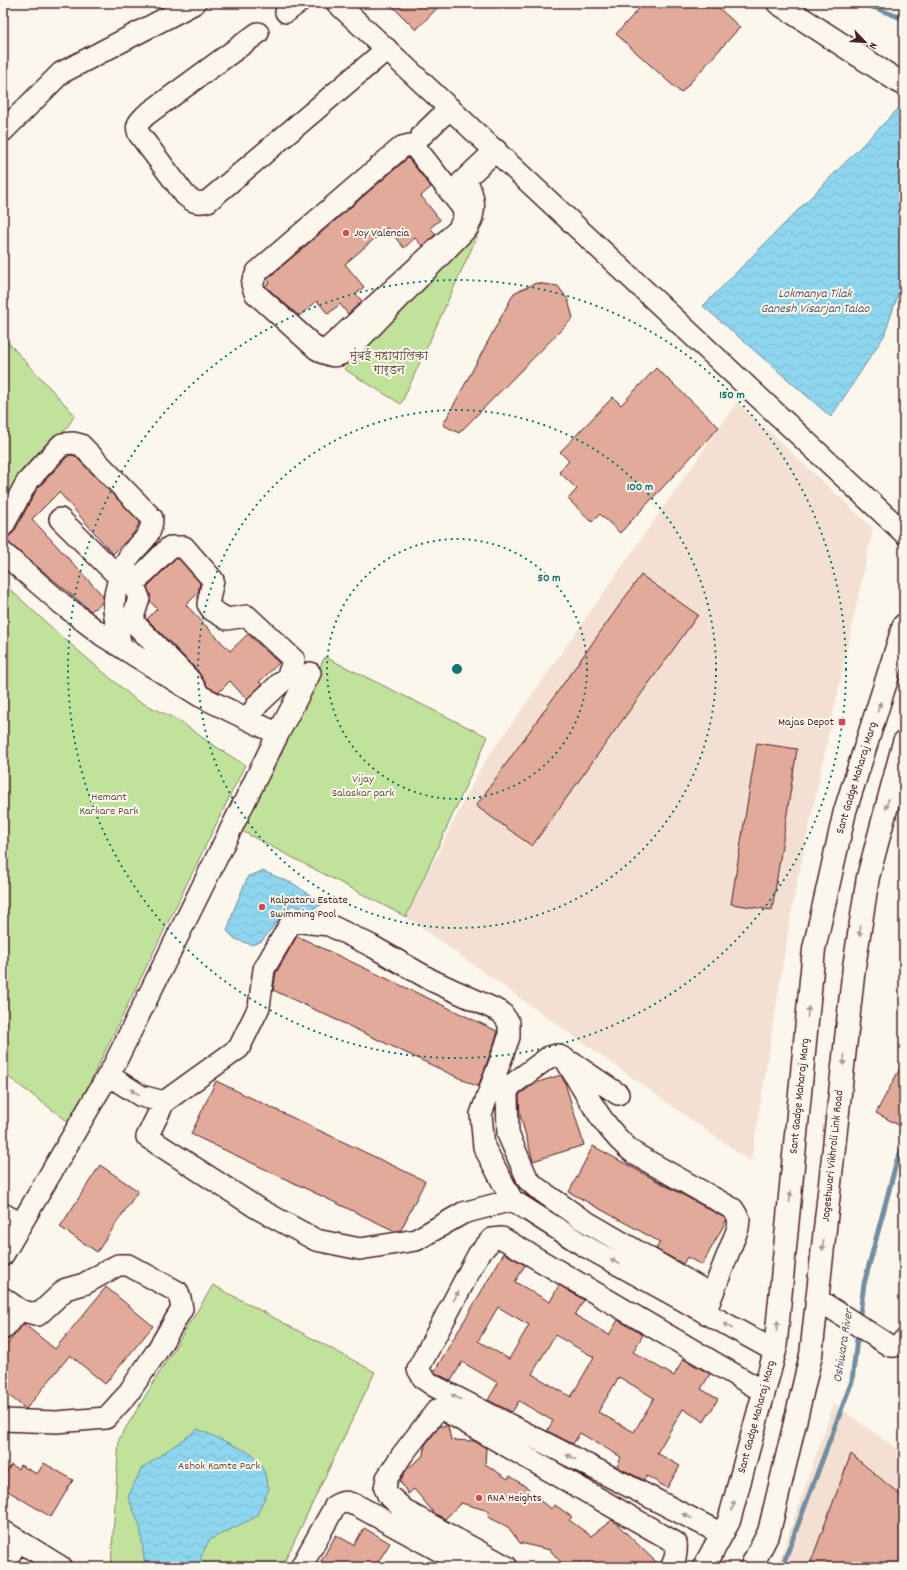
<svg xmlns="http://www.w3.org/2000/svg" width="907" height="1570" font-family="Dekko,'Playpen Sans Deva',sans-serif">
<defs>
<pattern id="water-waves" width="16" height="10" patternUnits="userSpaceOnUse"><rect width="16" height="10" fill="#8dd6ee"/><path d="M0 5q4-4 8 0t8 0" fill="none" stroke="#7bb7cc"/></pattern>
</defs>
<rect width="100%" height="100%" fill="#fbf7ec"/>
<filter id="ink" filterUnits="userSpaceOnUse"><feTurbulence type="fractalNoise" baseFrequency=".025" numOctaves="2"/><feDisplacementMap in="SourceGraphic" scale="8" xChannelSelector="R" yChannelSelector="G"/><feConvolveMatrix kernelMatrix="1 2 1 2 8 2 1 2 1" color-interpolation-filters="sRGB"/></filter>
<g filter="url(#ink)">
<!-- built -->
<path fill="#f4e0d3" d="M737,402L873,528L793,902L751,1162L406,917L480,769Z
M834,1404L904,1454V1567H777Z"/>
<!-- park -->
<path fill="#c1e29b" stroke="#868063" d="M485,219L401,404L344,369Z
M3,337L75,415L66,429L31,469L3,515Z
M3,583L61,636L136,700L178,720L210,743L245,765L70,1123L3,1073Z
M325,657L488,737L406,917L236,828Z
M213,1285L375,1372L282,1567H111L119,1439Z"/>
<!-- water -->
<path fill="url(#water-waves)" stroke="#728da0" d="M900,107L904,113V277L884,336L831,417L703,306Z
M263,871L294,884L323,904L308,911L292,905L275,924L262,941L252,945L235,939L227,931L234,909L248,876Z
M198,1429L253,1454L264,1471L269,1489L256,1517L209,1540L200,1559L213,1567H145L140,1526L128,1497L141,1469Z"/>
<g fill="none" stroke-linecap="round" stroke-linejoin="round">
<!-- stream -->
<path stroke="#728da0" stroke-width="5" d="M862,3L904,19
M859,1321L864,1284L897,1160L904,1146
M782,1567L852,1381L858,1331"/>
</g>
<!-- building -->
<path fill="#e2aa99" stroke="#4a1f2b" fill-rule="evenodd" d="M389,3H442L416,30Z
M644,3H713L740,27L681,93L616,34Z
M408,158L431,187L421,196L440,220L430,228L436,234L422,246L415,238L404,248L387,228L345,264L364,287L356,294L362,301L348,314L340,304L328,314L317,301L299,316L265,286L270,282L267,279Z
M536,283L558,286L568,300L573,318L459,433L443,425L514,293Z
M656,368L719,427L620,533L600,514L592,522L568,499L577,489L559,472L569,461L560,452L613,397L621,405Z
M72,455L75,456L140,522L133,534L113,554L59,492L32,519L103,596L102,603L91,611L3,538L9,536L14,532L37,489L68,456Z
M175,559H179L200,583L198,593L186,605L230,651L248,634L279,663L259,682L262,684L247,700L230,681L219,692L208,687L198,671L147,619L157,609L150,601V594L147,587Z
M641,575L698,615L532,846L476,806Z
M757,743L797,749L772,910L731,904Z
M297,936L497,1031V1035L478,1087L273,990L276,973Z
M904,1061V1128L876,1113Z
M561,1075L565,1083L584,1145L533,1161L520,1115L519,1095L535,1083Z
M216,1081L425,1181L401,1230L395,1231L191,1134Z
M593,1146L725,1218L726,1221L702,1265L687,1257L683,1264L656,1249L660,1242L569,1192Z
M100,1165L138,1191L97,1252L60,1227Z
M504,1253L525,1265L515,1282L550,1302L559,1285L584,1300L575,1315L609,1335L618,1320L643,1335L633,1352L674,1376L683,1359L710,1374L701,1389L718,1399L704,1422L683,1409L657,1453L680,1466L667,1488L647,1476L644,1480L617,1467L621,1457L580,1433L573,1444L547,1431L553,1421L519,1401L512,1412L488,1400L498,1383L462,1362L451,1381L434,1372ZM498,1307L529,1325L509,1359L478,1341ZM555,1335L594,1357L571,1397L532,1374ZM619,1377L654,1398L634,1432L598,1412Z
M106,1287L153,1326L105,1384L70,1355L26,1409L3,1391V1349L24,1324L55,1349Z
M440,1426H448L451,1440L474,1441L486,1448L485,1464L508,1479L510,1476L529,1489L527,1492L552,1509L555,1505L572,1517L569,1520L591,1536L612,1520L616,1523L659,1565V1567H565L550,1550L520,1543L508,1527L488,1517L489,1511L461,1503L445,1519L434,1513L414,1489L408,1494L400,1481L407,1469L424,1455L425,1445Z
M851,1454L904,1498V1567H809Z
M44,1463L73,1480L51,1517L3,1488V1478L11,1465L18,1469L20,1465L37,1474Z
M364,1528L390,1543L375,1567H331L321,1561L336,1535L354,1545Z"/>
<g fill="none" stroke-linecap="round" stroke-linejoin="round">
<!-- minor casing -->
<g stroke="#4a1f2b" stroke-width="24">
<path id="minor" d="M337,3L904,533
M286,12L298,3
M258,33L146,115C139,122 135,125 139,134L185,195C193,202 198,204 208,201L387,49
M3,131L61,73L195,3
M422,135L450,108
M461,183L496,150
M323,353L458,230C463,221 466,216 462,207L415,147L410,145L402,147L257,272L252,284L255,293L317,349C331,357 336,359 350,349L468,227C477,209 474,197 466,179
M60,519L119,577
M3,526L27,482L62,444L73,443L81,445L152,518C152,541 135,544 126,562C120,574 115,590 114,604C113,616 119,634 121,647
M3,553L62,604L102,635L200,696L278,734
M200,696L189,679L134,623V614L139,598L135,588V582L170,547H184L213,580L208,604L212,610L227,619L247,616L294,660L287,677L259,703L247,719
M572,1063L618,1094
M108,1075L141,1096L164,1102
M512,1200L463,1213L416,1240L360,1249L316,1240L257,1208L147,1137L164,1102L239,1048L259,1007L264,969L292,921L329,925L370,945L433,981L501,1012L509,1023V1037L481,1114L484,1147L512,1200L583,1245L775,1351
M3,1214L21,1224
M3,1255L114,1065L278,734L310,673
M3,1298L20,1310
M817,1299L890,1346C896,1347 900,1344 904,1340
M705,1313L738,1228L739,1219L733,1209L635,1154C604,1131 585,1091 565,1059L557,1055L549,1057L510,1086L507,1093L508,1134L528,1180L537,1188L580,1218L712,1295
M3,1329L20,1310L38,1315L66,1289L84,1284L118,1265H128L178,1292L180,1298L182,1309L157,1351L127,1395L106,1418L56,1422L3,1420
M3,1531L61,1567
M722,1534L434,1386L424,1379L418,1369L478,1255L492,1239L502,1238L764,1392
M3,1567L18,1540
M301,1567L335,1506C344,1500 348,1502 358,1506L469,1567
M507,1567L407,1512L388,1495L385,1488L387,1478L402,1455L437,1410H444L676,1543C677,1552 676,1559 671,1567"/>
</g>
<!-- major casing -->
<g stroke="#4a1f2b" stroke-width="25">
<path id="major" d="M778,3L904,85
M704,1567L729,1521L775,1351L814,949L845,811L904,625
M751,1567L769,1532L811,1355L854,967L868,877L904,742"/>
</g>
<!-- minor -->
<use href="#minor" stroke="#fbf7ec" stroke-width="21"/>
<!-- major -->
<use href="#major" stroke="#fbf7ec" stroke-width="22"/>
</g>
<!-- one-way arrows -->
<defs><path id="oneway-solid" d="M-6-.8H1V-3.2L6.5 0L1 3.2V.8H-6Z"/></defs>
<g fill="#ab9695">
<use href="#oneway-solid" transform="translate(879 707) rotate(-73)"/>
<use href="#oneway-solid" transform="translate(887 804) rotate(105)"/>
<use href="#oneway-solid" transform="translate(860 931) rotate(99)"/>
<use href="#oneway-solid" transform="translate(808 1012) rotate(-84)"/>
<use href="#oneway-solid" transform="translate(844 1060) rotate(96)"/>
<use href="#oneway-solid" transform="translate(135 1092) rotate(-148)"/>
<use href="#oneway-solid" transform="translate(790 1197) rotate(-84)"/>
<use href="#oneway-solid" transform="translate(823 1245) rotate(96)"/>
<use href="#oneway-solid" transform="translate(615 1262) rotate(-151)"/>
<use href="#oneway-solid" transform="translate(456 1296) rotate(-62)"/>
<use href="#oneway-solid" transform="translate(728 1326) rotate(-150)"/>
<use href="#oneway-solid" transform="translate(777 1326) rotate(-84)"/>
<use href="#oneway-solid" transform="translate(456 1397) rotate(-153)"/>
<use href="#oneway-solid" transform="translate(571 1457) rotate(-153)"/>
<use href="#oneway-solid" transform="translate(733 1506) rotate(-75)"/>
<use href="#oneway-solid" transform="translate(687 1516) rotate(-153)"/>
</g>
</g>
<!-- distance rings -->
<g fill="none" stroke="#0f766e" stroke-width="2" stroke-dasharray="2 4">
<circle cx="457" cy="669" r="130"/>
<circle cx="457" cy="669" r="259"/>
<circle cx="457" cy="669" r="389"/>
</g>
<!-- markers -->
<g fill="#d1495b" stroke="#fbf7ec" stroke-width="1.5">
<circle cx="346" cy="233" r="4"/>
<rect x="838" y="718" width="8" height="8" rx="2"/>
<circle cx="262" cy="907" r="4"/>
<circle cx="479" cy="1498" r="4"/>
</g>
<g text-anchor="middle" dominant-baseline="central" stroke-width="4" stroke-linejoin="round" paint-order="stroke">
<!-- poi labels -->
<g font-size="12" fill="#4a1f2b" stroke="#fbf7ec" text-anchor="start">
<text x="354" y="233">Joy Valencia</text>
<text x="834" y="722" text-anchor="end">Majas Depot</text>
<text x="270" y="900">Kalpataru Estate<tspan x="270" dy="14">Swimming Pool</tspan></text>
<text x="487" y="1498">RNA Heights</text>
</g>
<!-- park labels -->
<g font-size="12" fill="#685047" stroke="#fbf7ec">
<text x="389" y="356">मुंबई महापालिका<tspan x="389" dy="14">गार्डन</tspan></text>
<text x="363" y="779">Vijay<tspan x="363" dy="14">Salaskar park</tspan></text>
<text x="109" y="797">Hemant<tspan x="109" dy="14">Karkare Park</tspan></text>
<text x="219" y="1466">Ashok Kamte Park</text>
</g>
<!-- street labels -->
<g font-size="12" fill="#4a1f2b" stroke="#fbf7ec">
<text transform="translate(857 778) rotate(-73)">Sant Gadge Maharaj Marg</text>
<text transform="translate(800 1096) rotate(-84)">Sant Gadge Maharaj Marg</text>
<text transform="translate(833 1156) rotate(-84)">Jogeshwari Vikhroli Link Road</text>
<text transform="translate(757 1417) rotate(-75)">Sant Gadge Maharaj Marg</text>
</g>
<!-- water labels -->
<g font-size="13" font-style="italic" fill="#5e5666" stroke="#fbf7ec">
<text x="815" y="294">Lokmanya Tilak<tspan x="815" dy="15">Ganesh Visarjan Talao</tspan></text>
<text transform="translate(844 1346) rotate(-81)">Oshiwara River</text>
</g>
</g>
<circle cx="457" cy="669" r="6" fill="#0f766e" stroke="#fbf7ec" stroke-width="2"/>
<g font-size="12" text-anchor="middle" font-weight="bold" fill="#0f766e" stroke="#fbf7ec" stroke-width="4" stroke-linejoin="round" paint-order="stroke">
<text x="732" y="398">150 m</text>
<text x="640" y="490">100 m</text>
<text x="549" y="581">50 m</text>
</g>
<!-- margin -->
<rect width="907" height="1570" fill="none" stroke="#fbf7ec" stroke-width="16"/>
<rect x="8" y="8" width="891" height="1554" fill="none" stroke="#4a1f2b" stroke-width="1.5" filter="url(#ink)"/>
<!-- north arrow -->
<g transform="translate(865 42) rotate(115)" stroke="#fbf7ec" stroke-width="3" paint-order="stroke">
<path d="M0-3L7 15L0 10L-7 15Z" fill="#4a1f2b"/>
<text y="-6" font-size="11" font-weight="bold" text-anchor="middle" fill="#4a1f2b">N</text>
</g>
</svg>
